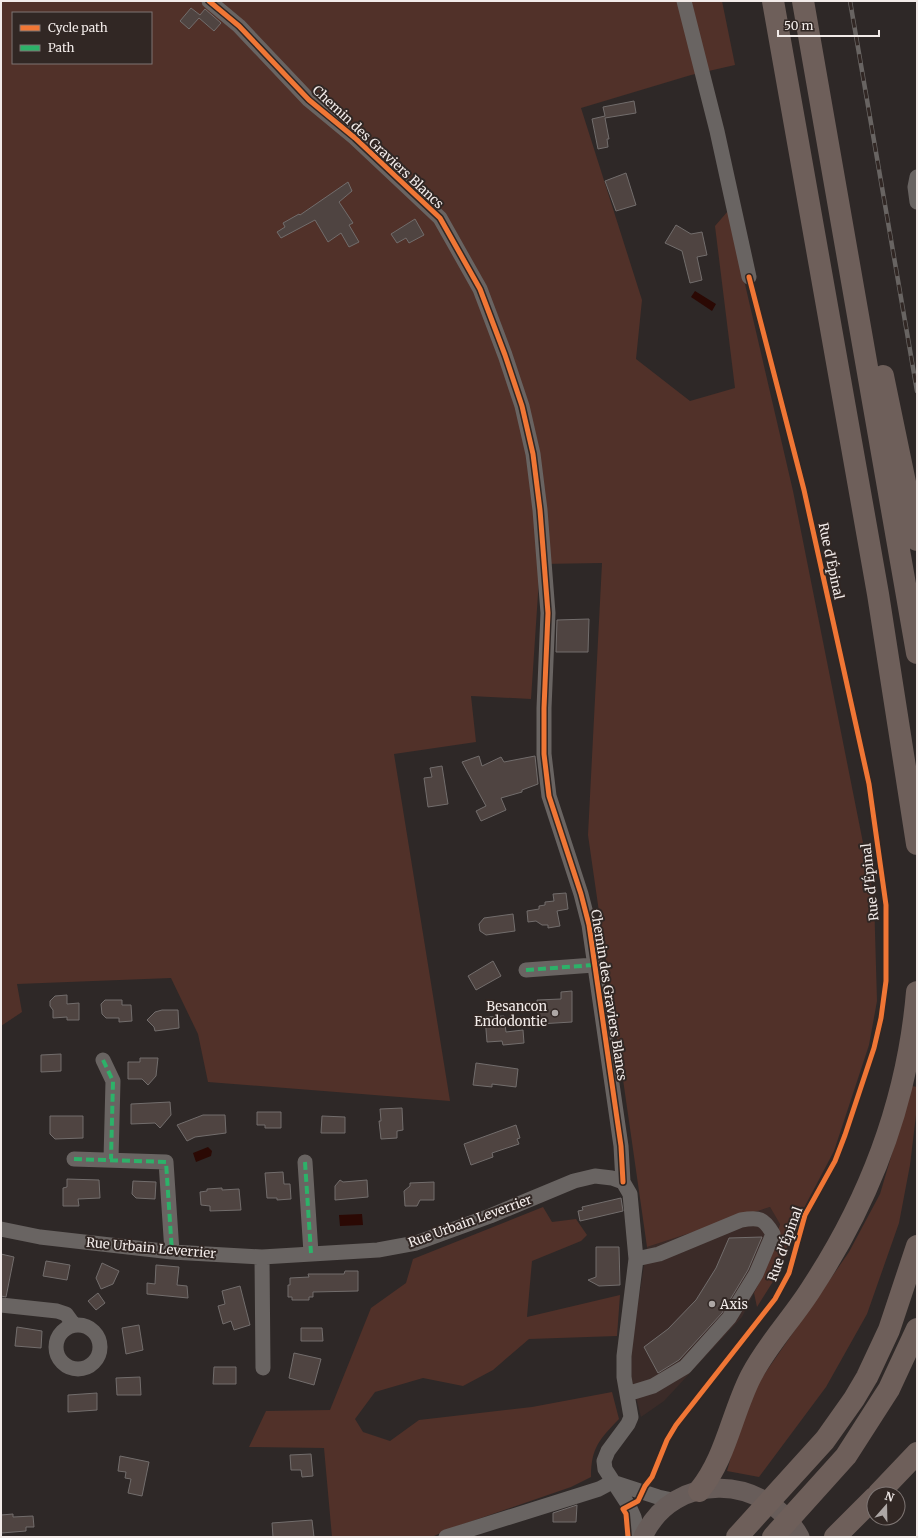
<svg xmlns="http://www.w3.org/2000/svg" width="918" height="1538" font-family="Merriweather,serif">
<rect width="100%" height="100%" fill="#2e2827"/>
<!-- built -->
<path fill="#3b2b28" d="M770,1207L780,1223L765,1271L742,1317L664,1401L641,1417L628,1366L647,1247Z"/>
<!-- green -->
<path fill="#513129" fill-rule="evenodd" d="M1,1H722L735,65L691,75L581,108L642,300L636,359L690,401L735,388L715,226L728,211L793,491L874,898L877,1001L869,1045L834,1151L795,1225L779,1272L757,1307L754,1293L765,1271L780,1224L770,1207L647,1247L588,835L602,563L540,564L531,699L471,696L476,742L394,754L450,1101L208,1082L198,1034L171,978L17,984L22,1012L1,1026ZM13,13H151V63H13Z
M912,1086L917,1087V1107L910,1165L899,1223L867,1314L826,1387L759,1477L727,1471L743,1414L754,1389L849,1252L880,1194Z
M543,1207L552,1222L576,1219L587,1235L581,1241L532,1261L527,1317L620,1295L617,1336L529,1339L493,1370L463,1386L423,1378L375,1392L355,1419L363,1432L390,1441L419,1420L532,1407L612,1392L619,1419C600,1439 591,1447 591,1477L571,1487L449,1529L432,1537H332L324,1448L249,1447L266,1411L330,1410L371,1308L406,1283L413,1259Z"/>
<!-- water -->
<path fill="#2b0904" d="M695,291L716,304L712,311L691,297Z
M208,1147L212,1151L211,1156L196,1162L193,1153Z
M362,1214L363,1225L340,1226L339,1215Z"/>
<!-- building -->
<path fill="#4f4441" stroke="#726d6c" d="M191,8L200,15L205,9L221,23L214,31L199,18L189,29L180,21Z
M634,101L636,113L605,118L609,139H607L608,147L598,149L592,119L605,116L603,107Z
M626,173L636,205L616,211L605,181Z
M348,182L352,191L339,202L353,223L349,225L359,242L349,247L341,233L328,242L315,220L281,238L277,232L285,227L283,223L299,214L300,215Z
M415,219L424,235L409,243L406,238L397,243L391,234Z
M676,225L691,234L702,232L707,255L697,257L702,280L690,283L682,251L665,243Z
M589,619L588,652H556L557,620Z
M479,756L482,766L501,757L504,762L535,756L538,784L522,790V792L501,798L506,810L481,821L476,811L486,806L462,762Z
M442,766L448,804L428,807L424,778L432,777L430,768Z
M566,893L568,909L557,911L560,926L548,928V925H542L536,921L528,922L527,911L539,909V906L545,905V902L554,901L553,894Z
M513,914L515,931L486,935L480,931L479,924L484,918Z
M493,961L501,976L476,990L468,976Z
M572,991V1022L539,1024L537,1000L561,999V992Z
M67,995V1004L79,1003V1020H67V1017L53,1018V1010L50,1006V1001L55,996Z
M105,1000H122V1005H131L132,1021L119,1022V1018H106L102,1014L101,1004Z
M162,1010H178L179,1028L155,1031L154,1027L147,1020L155,1012Z
M504,1016L506,1032L523,1030L524,1043L503,1045L502,1041L487,1042L485,1017Z
M61,1054V1071L41,1072V1055Z
M140,1058H158L156,1076L148,1085L142,1079H128V1062H140Z
M476,1063L518,1069L516,1087L492,1084V1087L473,1085Z
M170,1102L171,1115L160,1128L155,1123L131,1124V1104Z
M402,1108L403,1130L397,1131V1138L381,1139L379,1121H381L380,1109Z
M257,1112H281V1128H265V1125H257Z
M203,1115H225L226,1133L195,1137L187,1141L177,1125Z
M50,1116H83V1138L55,1139L50,1134Z
M322,1116L345,1117V1133H321Z
M516,1125L520,1138L517,1139L519,1144L492,1153L493,1157L471,1165L464,1144Z
M283,1172L284,1184H290L291,1199L277,1200V1198H267L265,1173Z
M67,1179L99,1180L100,1198L78,1199L79,1206H63V1188L67,1187Z
M340,1180L343,1182L367,1180L368,1197L335,1200V1186Z
M133,1181L156,1182L155,1199L136,1198L132,1194Z
M434,1182V1200H420L417,1206H405L404,1191L410,1186V1183Z
M222,1188V1190L239,1189L241,1210L210,1211V1206L201,1205L200,1192L207,1191V1189Z
M621,1198L623,1211L580,1221L578,1211L583,1210L582,1207Z
M762,1237L748,1270L722,1313L679,1360L658,1373L644,1347L668,1329L696,1300L716,1268L729,1238Z
M596,1247H619L620,1285L599,1286L588,1280L596,1277Z
M1,1254L14,1257L6,1297L1,1296Z
M46,1261L70,1265L67,1280L43,1276Z
M102,1263L119,1271L113,1284L101,1289L96,1278Z
M156,1265L179,1267L177,1285L187,1286L188,1298L147,1294V1283L155,1284Z
M345,1271H358V1291L313,1292V1297H309V1300H292V1297H288V1285H290V1278L309,1277L308,1274H344Z
M240,1286L250,1325L234,1330L231,1321L223,1324L218,1306L225,1304L222,1291Z
M98,1293L105,1303L96,1310L88,1301Z
M139,1325L143,1350L126,1354L122,1328Z
M17,1327L42,1331L41,1348L15,1346Z
M301,1328H322L323,1341H301Z
M294,1353L321,1359L314,1385L289,1378Z
M214,1367H236V1384H213Z
M140,1377L141,1395H117L116,1378Z
M97,1393V1410L68,1412V1395Z
M311,1454L313,1476L302,1477L301,1470H291L290,1455Z
M120,1456L149,1462L142,1496L128,1493L131,1479L125,1478L126,1472L118,1471Z
M577,1505L576,1522H553V1513Z
M13,1514V1517L33,1516L34,1527H26V1531L1,1533V1515Z
M312,1520L314,1537H273L272,1523Z"/>
<g fill="none" stroke-linecap="round" stroke-linejoin="round">
<!-- minor -->
<path stroke="#696462" stroke-width="15" d="M209,1L239,26L309,100L355,138L440,218L480,289L505,355L522,406L533,454L540,510L548,613L544,708V754L549,796L581,894L589,925L621,1146L623,1182
M684,1L717,131L749,277
M917,177L915,187L917,202
M526,970L594,965
M103,1060L113,1081L111,1159
M74,1159L166,1162L172,1252
M305,1162L311,1253
M1,1229L40,1237L172,1252L262,1257L378,1250L416,1243L490,1216L574,1181L595,1176L612,1178L623,1182L630,1194L636,1259L624,1356V1377L631,1417L628,1424L608,1451L604,1461L605,1469L629,1506L634,1517L639,1537
M262,1257L263,1368
M1,1305L57,1311L66,1314L74,1325
M56 1347a22 22 0 1 1 44 0a22 22 0 1 1-44 0Z
M627,1394L653,1386L685,1367L729,1318L756,1274L773,1234C764,1218 759,1217 741,1220L659,1254L636,1259
M612,1482L658,1497L677,1501
M446,1537L599,1489L612,1482"/>
<!-- major -->
<path stroke="#685d5a" stroke-width="19" d="M643,1537C674,1470 766,1474 800,1537"/>
<!-- highway -->
<path stroke="#6e5f5a" stroke-width="22" d="M773,1L878,594L917,844
M803,1L917,653
M883,376L917,540
M699,1491C726,1458 732,1413 751,1376C768,1343 794,1317 813,1286C871,1197 908,1098 917,992
M878,1494L917,1453
M737,1537L825,1440L854,1399L867,1377L889,1330L917,1246
M773,1537L846,1456L889,1389L917,1329
M835,1537L874,1498"/>
<!-- rail casing -->
<g stroke="#686462" stroke-width="4.5">
<path id="rail" d="M850,1L917,391"/>
</g>
<!-- rail -->
<use href="#rail" stroke="#312724" stroke-width="3" stroke-dasharray="9" stroke-linecap="butt"/>
<!-- quiet -->
<path stroke="#2db169" stroke-width="4" stroke-dasharray="8 4" stroke-linecap="butt" d="M526,970L594,965
M103,1060L113,1081L111,1159
M74,1159L166,1162L172,1252
M305,1162L311,1253"/>
<!-- cycleway casing -->
<g stroke="#312724" stroke-width="8">
<path id="cycleway" d="M209,1L239,26L309,100L355,138L440,218L480,289L505,355L522,406L533,454L540,510L548,613L544,708V754L549,796L581,894L589,925L621,1146L623,1182
M628,1537L626,1514L623,1509L638,1501L645,1486L652,1477L667,1440L676,1425L775,1299L789,1273L805,1215L835,1161L845,1135L874,1048L881,1018L886,981V905L869,784L804,490L749,277"/>
</g>
<!-- cycleway -->
<use href="#cycleway" stroke="#f07635" stroke-width="5"/>
</g>
<!-- markers -->
<g fill="#ada7a5" stroke="#312724" stroke-width="1.5">
<circle cx="555" cy="1013" r="4"/>
<circle cx="712" cy="1304" r="4"/>
</g>
<g text-anchor="middle" dominant-baseline="central" stroke-width="4" stroke-linejoin="round" paint-order="stroke">
<!-- street labels -->
<g font-size="13" fill="#f2ebe9" stroke="#312724">
<text transform="translate(378 147) rotate(43)">Chemin des Graviers Blancs</text>
<text transform="translate(831 561) rotate(78)">Rue d'Épinal</text>
<text transform="translate(870 882) rotate(-96)">Rue d'Épinal</text>
<text transform="translate(609 995) rotate(81)">Chemin des Graviers Blancs</text>
<text transform="translate(470 1221) rotate(-20)">Rue Urbain Leverrier</text>
<text transform="translate(785 1244) rotate(-70)">Rue d'Épinal</text>
<text transform="translate(151 1248) rotate(5)">Rue Urbain Leverrier</text>
</g>
<!-- poi labels -->
<g font-size="13" fill="#f2ebe9" stroke="#312724" text-anchor="end">
<text x="547" y="1006">Besancon<tspan x="547" dy="15">Endodontie</tspan></text>
<text x="720" y="1304" text-anchor="start">Axis</text>
</g>
</g>
<!-- border -->
<rect width="918" height="1538" fill="none" stroke="#f2ebe9" stroke-width="4"/>
<!-- legend -->
<rect x="12" y="12" width="140" height="52" fill="#312724" stroke="#7e7573"/>
<rect x="20" y="25" width="20" height="6" fill="#f07635" stroke="#7e7573"/>
<text x="48" y="32" font-size="12" fill="#f2ebe9">Cycle path</text>
<rect x="20" y="45" width="20" height="6" fill="#2db169" stroke="#7e7573"/>
<text x="48" y="52" font-size="12" fill="#f2ebe9">Path</text>
<!-- north arrow -->
<g transform="translate(886 1506) rotate(20)"><circle r="19" fill="#312724" stroke="#7e7573"/>
<path d="M0-3L7 15L0 10L-7 15Z" fill="#ada7a5"/>
<text y="-6" font-size="11" font-weight="bold" text-anchor="middle" fill="#f2ebe9">N</text>
</g>
<!-- scale -->
<path d="M778 30v6h101v-6" fill="none" stroke="#f2ebe9" stroke-width="2"/>
<text x="784" y="30" font-size="12" fill="#f2ebe9" stroke="#312724" stroke-width="3" paint-order="stroke">50 m</text>
</svg>
